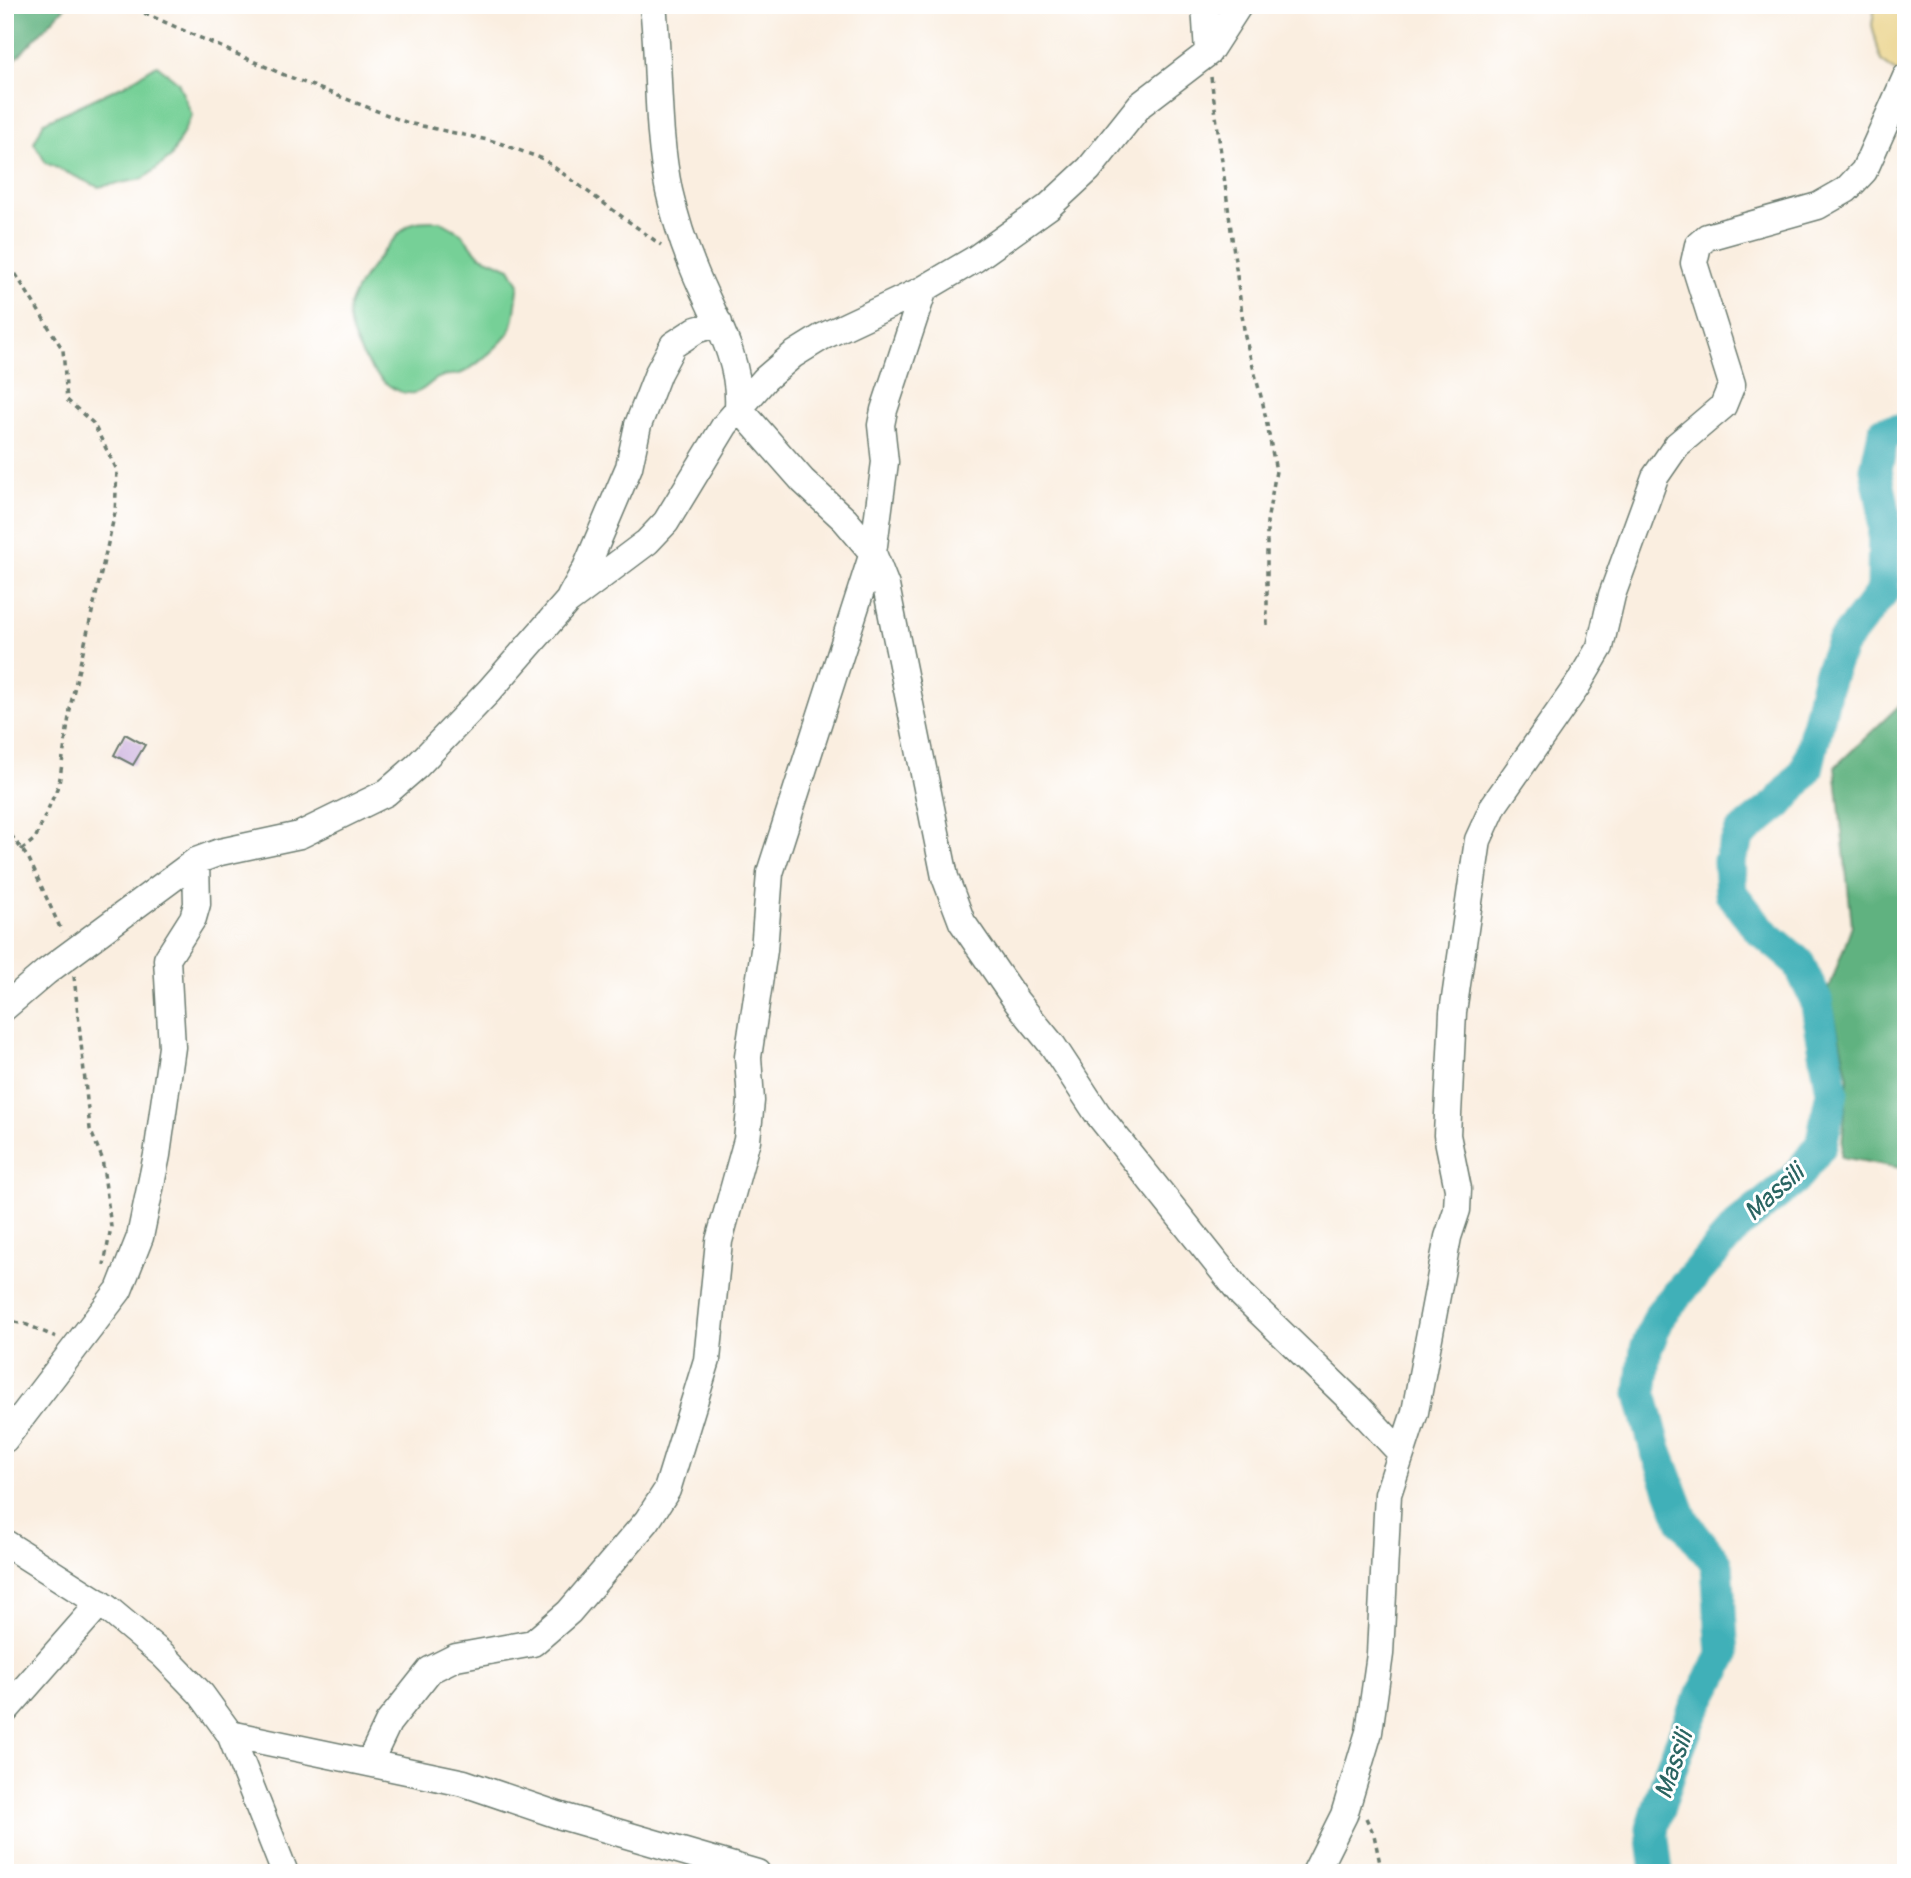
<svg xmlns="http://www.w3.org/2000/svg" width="1911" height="1878" font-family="Pangolin,sans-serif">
<rect width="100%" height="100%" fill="#fff"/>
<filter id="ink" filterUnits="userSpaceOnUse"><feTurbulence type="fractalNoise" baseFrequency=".0143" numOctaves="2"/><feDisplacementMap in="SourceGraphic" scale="14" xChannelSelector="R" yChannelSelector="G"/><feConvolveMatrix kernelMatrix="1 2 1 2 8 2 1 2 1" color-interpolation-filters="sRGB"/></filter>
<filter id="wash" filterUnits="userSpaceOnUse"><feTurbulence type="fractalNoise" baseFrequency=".00686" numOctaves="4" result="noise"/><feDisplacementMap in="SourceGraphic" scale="28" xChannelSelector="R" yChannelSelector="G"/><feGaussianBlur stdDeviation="1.57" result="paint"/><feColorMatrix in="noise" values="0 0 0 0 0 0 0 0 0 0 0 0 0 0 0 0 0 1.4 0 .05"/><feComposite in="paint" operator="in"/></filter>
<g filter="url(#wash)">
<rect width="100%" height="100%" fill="#faeee0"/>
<!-- green -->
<path fill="#76d097" stroke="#4a8666" stroke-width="2" d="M157,65L178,82L192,115L171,157L143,179L98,187L46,163L34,143L44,122L124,85Z
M440,221L461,233L479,255L510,268L519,284C516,298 516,319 510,331C503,343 474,368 462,373C455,376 447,374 441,377C430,380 426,391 414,393C381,398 344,336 349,307C353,288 396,231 413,223C420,220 432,221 440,221Z"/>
<!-- forest -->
<path fill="#60b280" stroke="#40785a" stroke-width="2" d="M5,5H67L5,70Z
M1906,699V1169L1841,1157L1848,1078L1829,989L1852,925L1835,767Z"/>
<!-- sand -->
<path fill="#eeda9e" stroke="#868c69" stroke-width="2" d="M1875,5H1906V79L1881,61L1872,25Z"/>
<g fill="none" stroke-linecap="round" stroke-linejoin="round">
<!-- river -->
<path stroke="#3fb0b8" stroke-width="33" d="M1657,1873L1652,1829L1672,1765L1693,1712L1723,1656L1717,1564L1683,1521L1656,1450L1641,1394L1646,1349L1661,1313L1737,1226L1794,1180L1821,1145L1832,1092L1816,1000L1798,962L1760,930L1731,893L1729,861L1740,834L1779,803L1807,769L1829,675L1841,645L1883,591L1884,511L1876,469L1884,432L1906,429"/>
</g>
<g id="blocks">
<!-- building -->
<path fill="#cdb3df" d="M125,734L145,745L133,765L114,755Z"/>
</g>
</g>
<g filter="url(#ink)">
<use href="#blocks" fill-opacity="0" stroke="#6c7b70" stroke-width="2"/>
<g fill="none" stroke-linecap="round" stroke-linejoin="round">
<!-- minor casing -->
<g stroke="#6c7b70" stroke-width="29">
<path id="minor" d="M653,5C660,68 656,129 669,191C675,217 683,243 693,267C711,313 741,356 738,407L803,481L845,520L873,553L886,586L945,877L962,922L1017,1002L1053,1046L1097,1113L1242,1295L1357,1406L1401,1453
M1205,5L1208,53
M570,597L586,568L629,467L638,425L658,373L673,345L696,330L719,323
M5,1007L46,972L196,861L220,852L300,835L386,793L417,766L489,691L567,602L647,542L666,522L725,425L765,379L793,355L822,337L924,289L975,259L1048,207L1089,169L1140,105L1208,53L1239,5
M5,1439L119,1290L140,1237L157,1155L172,1047L167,959L193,918L197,904L196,861
M5,1543L107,1608L163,1655L201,1694L230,1734L285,1873
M5,1711L100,1603
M230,1734L464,1783L558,1815L757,1873
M369,1763L388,1723L430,1670L456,1657L533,1643L569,1612L647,1521L667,1490L707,1360L719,1241L747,1140L751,1101L748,1057L764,950L770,873L873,553L885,462L881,425L884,410L924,289
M1315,1873L1344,1815L1369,1732L1380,1654L1388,1494L1415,1412L1448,1237L1457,1210L1458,1189L1447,1135L1453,1012L1478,840L1494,805L1577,686L1600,647L1612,595L1655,477L1677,445L1723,406L1732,384L1694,263L1698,245L1707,237L1818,206L1846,190L1864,171L1906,77"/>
</g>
<!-- path -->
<path stroke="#6c7b70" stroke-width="3.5" stroke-dasharray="5 5" stroke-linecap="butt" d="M126,5L282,74L408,123L497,142L543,159L661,245
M1899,5L1906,18
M1211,77L1245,337L1263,404L1276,471L1267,522V625
M5,257L63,350L67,400L93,423L117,470L115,513L71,703L59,784L35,839L21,850
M5,827L29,859L62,932
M74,976L90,1129L102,1158L111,1227L104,1265
M5,1320L25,1324L56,1337
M1366,1818L1374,1835L1382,1873"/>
<!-- minor -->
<use href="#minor" stroke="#fff" stroke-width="26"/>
</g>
</g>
<g text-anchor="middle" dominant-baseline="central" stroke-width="6" stroke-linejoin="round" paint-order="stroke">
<!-- water labels -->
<g font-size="26" font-style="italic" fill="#2a6562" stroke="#fff">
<text transform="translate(1774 1193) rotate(-42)">Massili</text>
<text transform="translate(1674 1765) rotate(-71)">Massili</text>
</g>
</g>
<!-- margin -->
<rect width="1911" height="1878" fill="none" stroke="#fff" stroke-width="28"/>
</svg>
